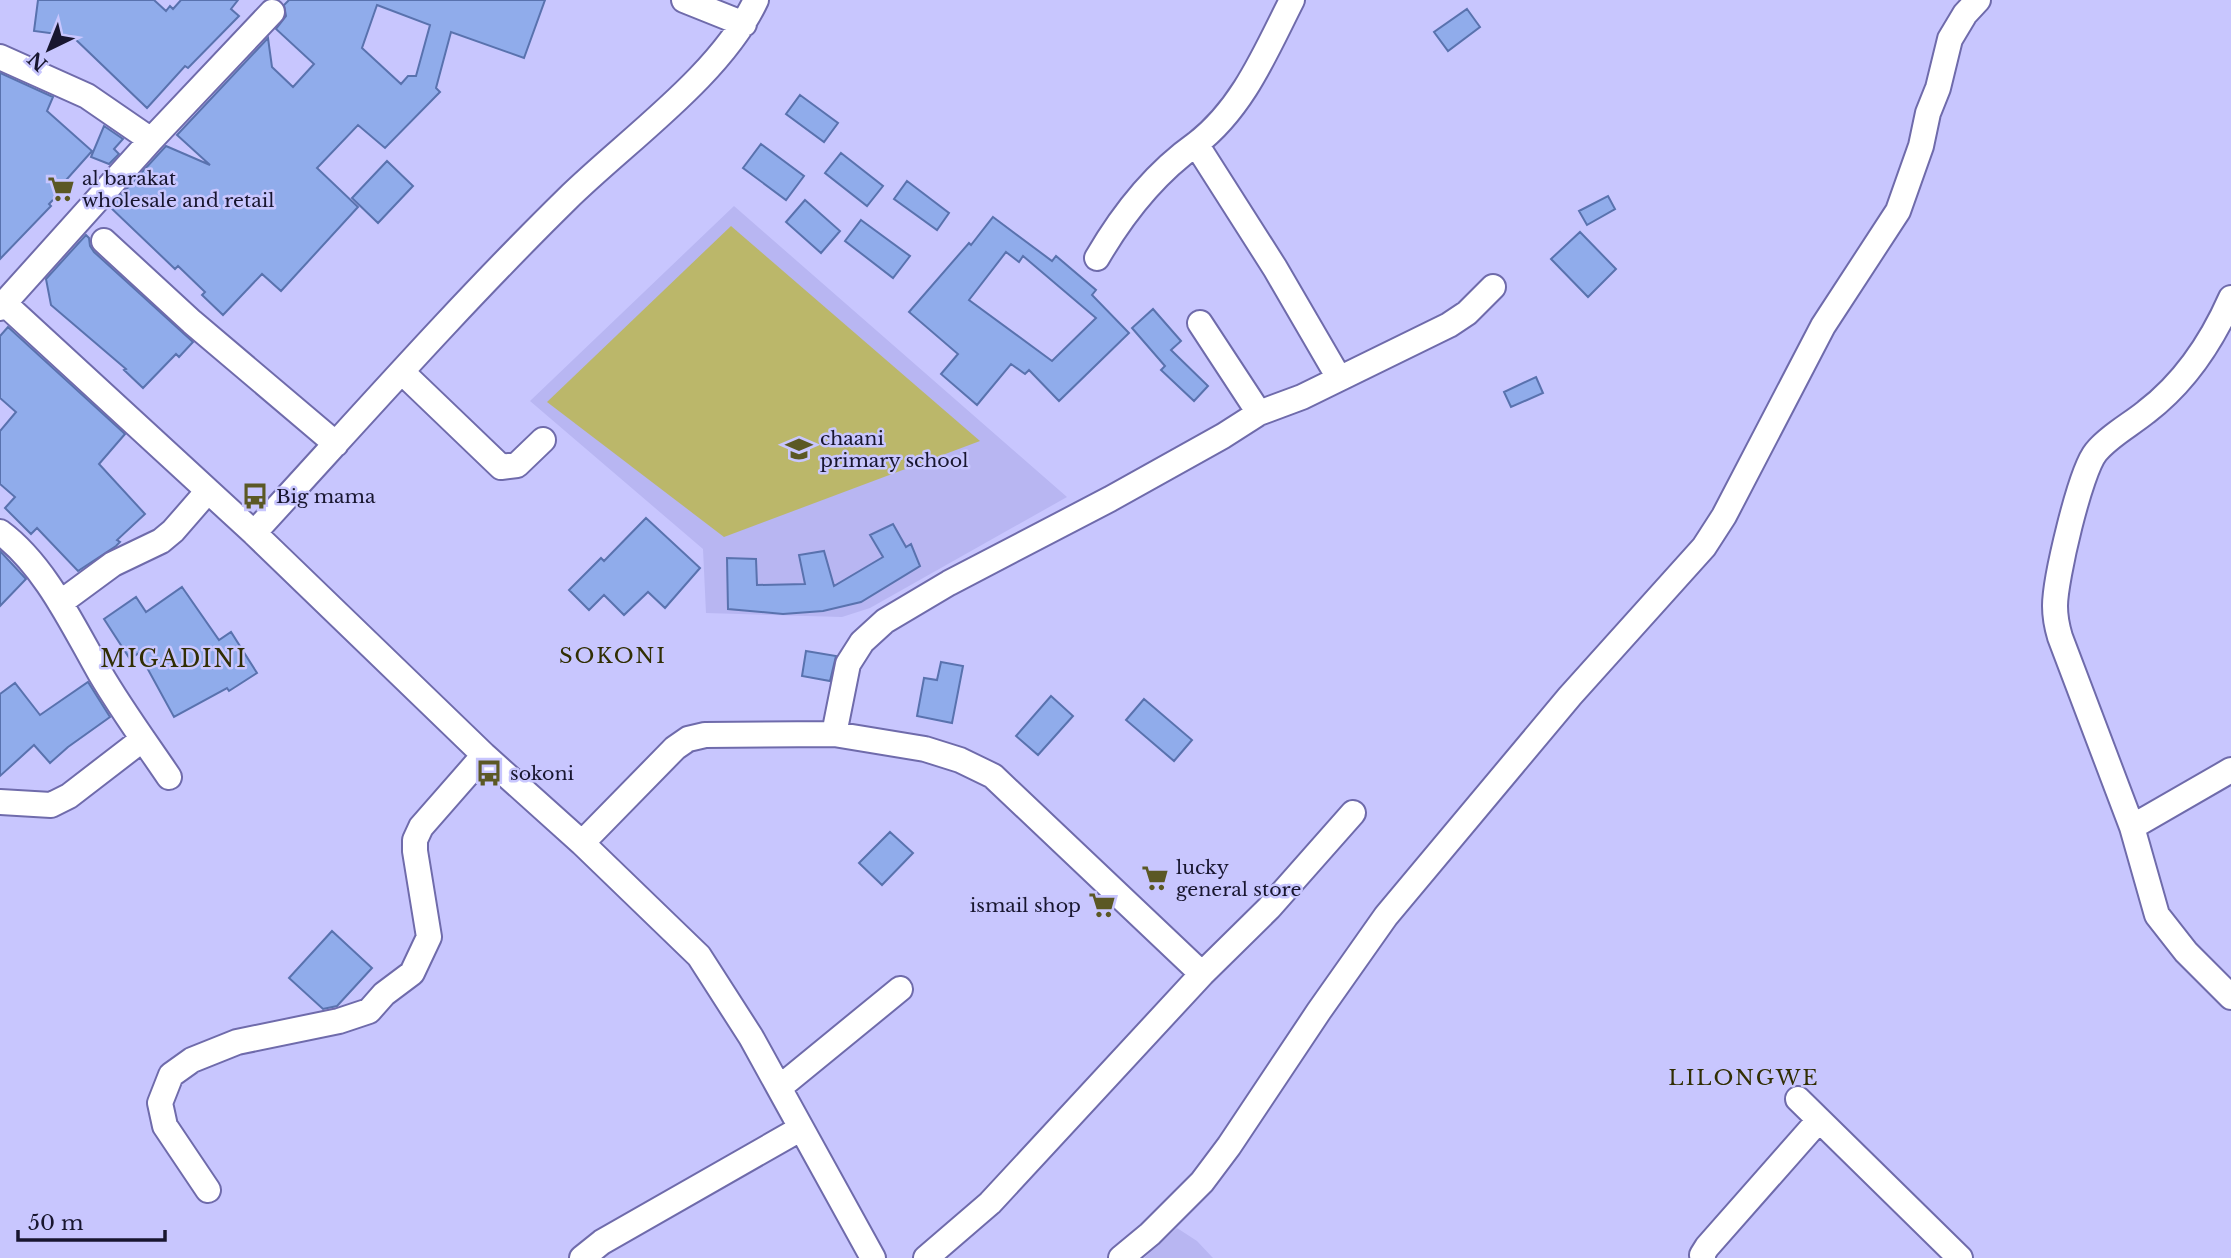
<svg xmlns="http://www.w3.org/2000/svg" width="2231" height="1258" font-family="'Libre Baskerville',serif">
<rect width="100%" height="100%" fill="#c8c6fe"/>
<!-- built -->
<path fill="#b8b6f2" d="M734,206L1067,497L870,608L842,617L706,613L703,549L530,401Z
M1177,1228L1197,1241L1213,1258H1144Z"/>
<!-- grass -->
<path fill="#bbb76a" d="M731,226L980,441L724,537L547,402Z"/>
<!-- building -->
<path fill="#90aceb" stroke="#5972ae" stroke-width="2" fill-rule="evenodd" d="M38,0H154L166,11L170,6L173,9L181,0H238L231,9L239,16L188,68L185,66L147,108L72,36L34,31Z
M289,0H545L524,58L451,32L436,88L440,92L385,148L358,125L317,168L358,207L281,291L262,274L223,315L202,295L205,292L178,266L175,269L110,207L166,146L210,165L177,135L268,38L272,67L293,87L314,64L276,29L286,16L284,5ZM377,5L430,25L416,76H408L401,84L362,48Z
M1467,9L1480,27L1448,51L1434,32Z
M0,73L53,97L47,111L92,151L67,179L70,182L49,204L51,206L0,259Z
M800,95L838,123L824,142L786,114Z
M104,126L123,139L114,149L119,154L109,164L91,157Z
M761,144L804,176L786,200L743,168Z
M841,153L883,186L867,206L825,173Z
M387,161L413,186L378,223L352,198Z
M907,181L949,213L937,230L894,199Z
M1608,196L1615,209L1587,225L1579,211Z
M805,200L840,231L821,253L786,222Z
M993,217L1052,261L1056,256L1096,290L1092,295L1129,333L1059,401L1029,370L1025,374L1011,364L977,405L941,374L958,354L909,312L969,243L971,245ZM1006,252L1019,262L1023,256L1096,318L1052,361L969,300Z
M861,220L910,256L893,278L845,241Z
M1580,232L1616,269L1588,297L1551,259Z
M86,235L89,238L90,246L94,252L193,342L179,357L176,354L143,388L124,370L126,369L51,305L46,279Z
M1153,309L1181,341L1171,350L1208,386L1194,401L1161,370L1165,366L1132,328Z
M8,327L125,434L99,464L145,514L117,540L120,542L116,546L78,571L37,528L31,534L5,508L15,497L0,484V431L16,412L0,398V336Z
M1536,377L1543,393L1511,407L1504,392Z
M646,518L700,568L665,608L648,592L624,615L604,595L589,610L569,590L601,558L604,561Z
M893,524L906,547L911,544L920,566L861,602L823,611L783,614L728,609L727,558L756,559L757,585L805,584L799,555L824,551L834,586L883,557L870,535Z
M0,551L26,579L0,606Z
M182,587L219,640L231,632L257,673L229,691L227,688L174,717L139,653L130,659L104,619L136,597L146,612Z
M806,651L836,656L830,681L802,676Z
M941,662L963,666L952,723L917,716L924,678L937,680Z
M88,682L110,717L68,747L50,763L34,745L0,776V694L15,683L40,715Z
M1051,696L1073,716L1038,755L1016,736Z
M1144,699L1192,740L1174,761L1126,720Z
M890,832L913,853L882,885L859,863Z
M332,931L372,968L337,1006L323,1009L289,978Z"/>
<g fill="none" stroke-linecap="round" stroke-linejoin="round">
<!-- minor casing -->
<g stroke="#6f6bab" stroke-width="28">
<path id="minor" d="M684,0L744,24
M1292,0C1266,51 1243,108 1196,144L1275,268L1339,378
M0,57L87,96L151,140
M104,241L192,322L336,444
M1097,258C1122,215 1155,173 1196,144
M2231,298C2212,341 2184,383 2146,412C2130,425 2109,436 2096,452C2080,471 2055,580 2055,606C2055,617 2057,627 2060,637L2132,827L2157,915L2186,952L2231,997
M4,303L254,533L484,755L582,843L699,956L751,1037L873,1258
M0,308L151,140L272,12
M1200,323L1259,413
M402,372L501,467L517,465L543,440
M0,532C45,565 73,626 100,673C121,709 146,743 169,777
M254,533C357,421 458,306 567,199C626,141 721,75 756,0
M60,603L113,564L161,541L173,531L207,492
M834,734L848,664L862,642L885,621L949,583L1110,499L1223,436L1259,413L1302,397L1449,325L1467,313L1493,287
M0,802L51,805L69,796L143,739
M2132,827L2231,770
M582,843L675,748L688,739L705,735L834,734L925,749L960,760L993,776L1202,974
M779,1088L900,989
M1798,1099L1960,1258
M208,1190L165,1126L160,1103L171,1075L192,1060L237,1042L339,1021L369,1011L384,994L412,973L429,937L415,851V840L421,827L484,755
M582,1258L602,1242L800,1129
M926,1258L990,1203L1202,974L1269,908L1353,813
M1121,1258L1150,1234L1202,1182L1229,1146L1319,1011L1386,916L1570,696L1704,547L1724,516L1823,326L1898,211L1921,146L1928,113L1938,88L1950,39L1965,14L1978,0
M1703,1258L1702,1255L1707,1247L1819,1120"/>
</g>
<!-- minor -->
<use href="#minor" stroke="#fff" stroke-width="24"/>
</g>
<!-- icons -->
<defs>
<g id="supermarket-bare" transform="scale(2.1)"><path d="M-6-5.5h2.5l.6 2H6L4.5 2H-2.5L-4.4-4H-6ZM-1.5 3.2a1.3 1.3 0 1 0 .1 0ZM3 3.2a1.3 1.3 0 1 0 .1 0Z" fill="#5b5824" stroke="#c8c6fe" stroke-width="2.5" paint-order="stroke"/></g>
<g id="school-bare" transform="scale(2.1)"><path d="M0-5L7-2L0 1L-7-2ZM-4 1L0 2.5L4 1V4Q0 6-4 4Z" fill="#5b5824" stroke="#c8c6fe" stroke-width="2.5" paint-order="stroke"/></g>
<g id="bus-bare" transform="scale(2.1)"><path d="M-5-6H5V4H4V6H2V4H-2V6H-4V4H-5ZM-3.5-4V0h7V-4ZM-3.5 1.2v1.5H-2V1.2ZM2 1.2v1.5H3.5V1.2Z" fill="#5b5824" stroke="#c8c6fe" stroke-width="2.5" paint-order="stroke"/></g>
</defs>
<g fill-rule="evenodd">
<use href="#supermarket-bare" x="61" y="189"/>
<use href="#school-bare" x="799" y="449"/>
<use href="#bus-bare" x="255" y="496"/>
<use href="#bus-bare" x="489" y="773"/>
<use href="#supermarket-bare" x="1155" y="878"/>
<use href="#supermarket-bare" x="1102" y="905"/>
</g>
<g text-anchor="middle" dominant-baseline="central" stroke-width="5" stroke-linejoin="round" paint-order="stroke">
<!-- poi labels -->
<g font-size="19" fill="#18162f" stroke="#c8c6fe" text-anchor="start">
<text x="82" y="178">al barakat<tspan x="82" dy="22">wholesale and retail</tspan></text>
<text x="820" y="438">chaani<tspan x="820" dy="22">primary school</tspan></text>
<text x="276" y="496">Big mama</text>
<text x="510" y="773">sokoni</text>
<text x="1176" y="867">lucky<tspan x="1176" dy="22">general store</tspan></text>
<text x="1081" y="905" text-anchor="end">ismail shop</text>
</g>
<!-- neighbourhood labels -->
<g font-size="21" letter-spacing="2" fill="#312e03" stroke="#c8c6fe">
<text x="613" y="656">SOKONI</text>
<text x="1744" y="1078">LILONGWE</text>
</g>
<!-- quarter labels -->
<g font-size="23" letter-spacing="2" fill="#312e03" stroke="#c8c6fe">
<text x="174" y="659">MIGADINI</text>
</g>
</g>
<!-- north arrow -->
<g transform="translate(49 49) rotate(223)" stroke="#c8c6fe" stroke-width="5" paint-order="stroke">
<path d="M0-5L12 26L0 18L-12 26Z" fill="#18162f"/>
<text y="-10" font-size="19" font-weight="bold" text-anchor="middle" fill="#18162f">N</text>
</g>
<!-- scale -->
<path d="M18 1230v10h147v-10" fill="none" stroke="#18162f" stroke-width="3.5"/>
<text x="28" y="1230" font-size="21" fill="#18162f" stroke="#c8c6fe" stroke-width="5" paint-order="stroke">50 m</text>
</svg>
